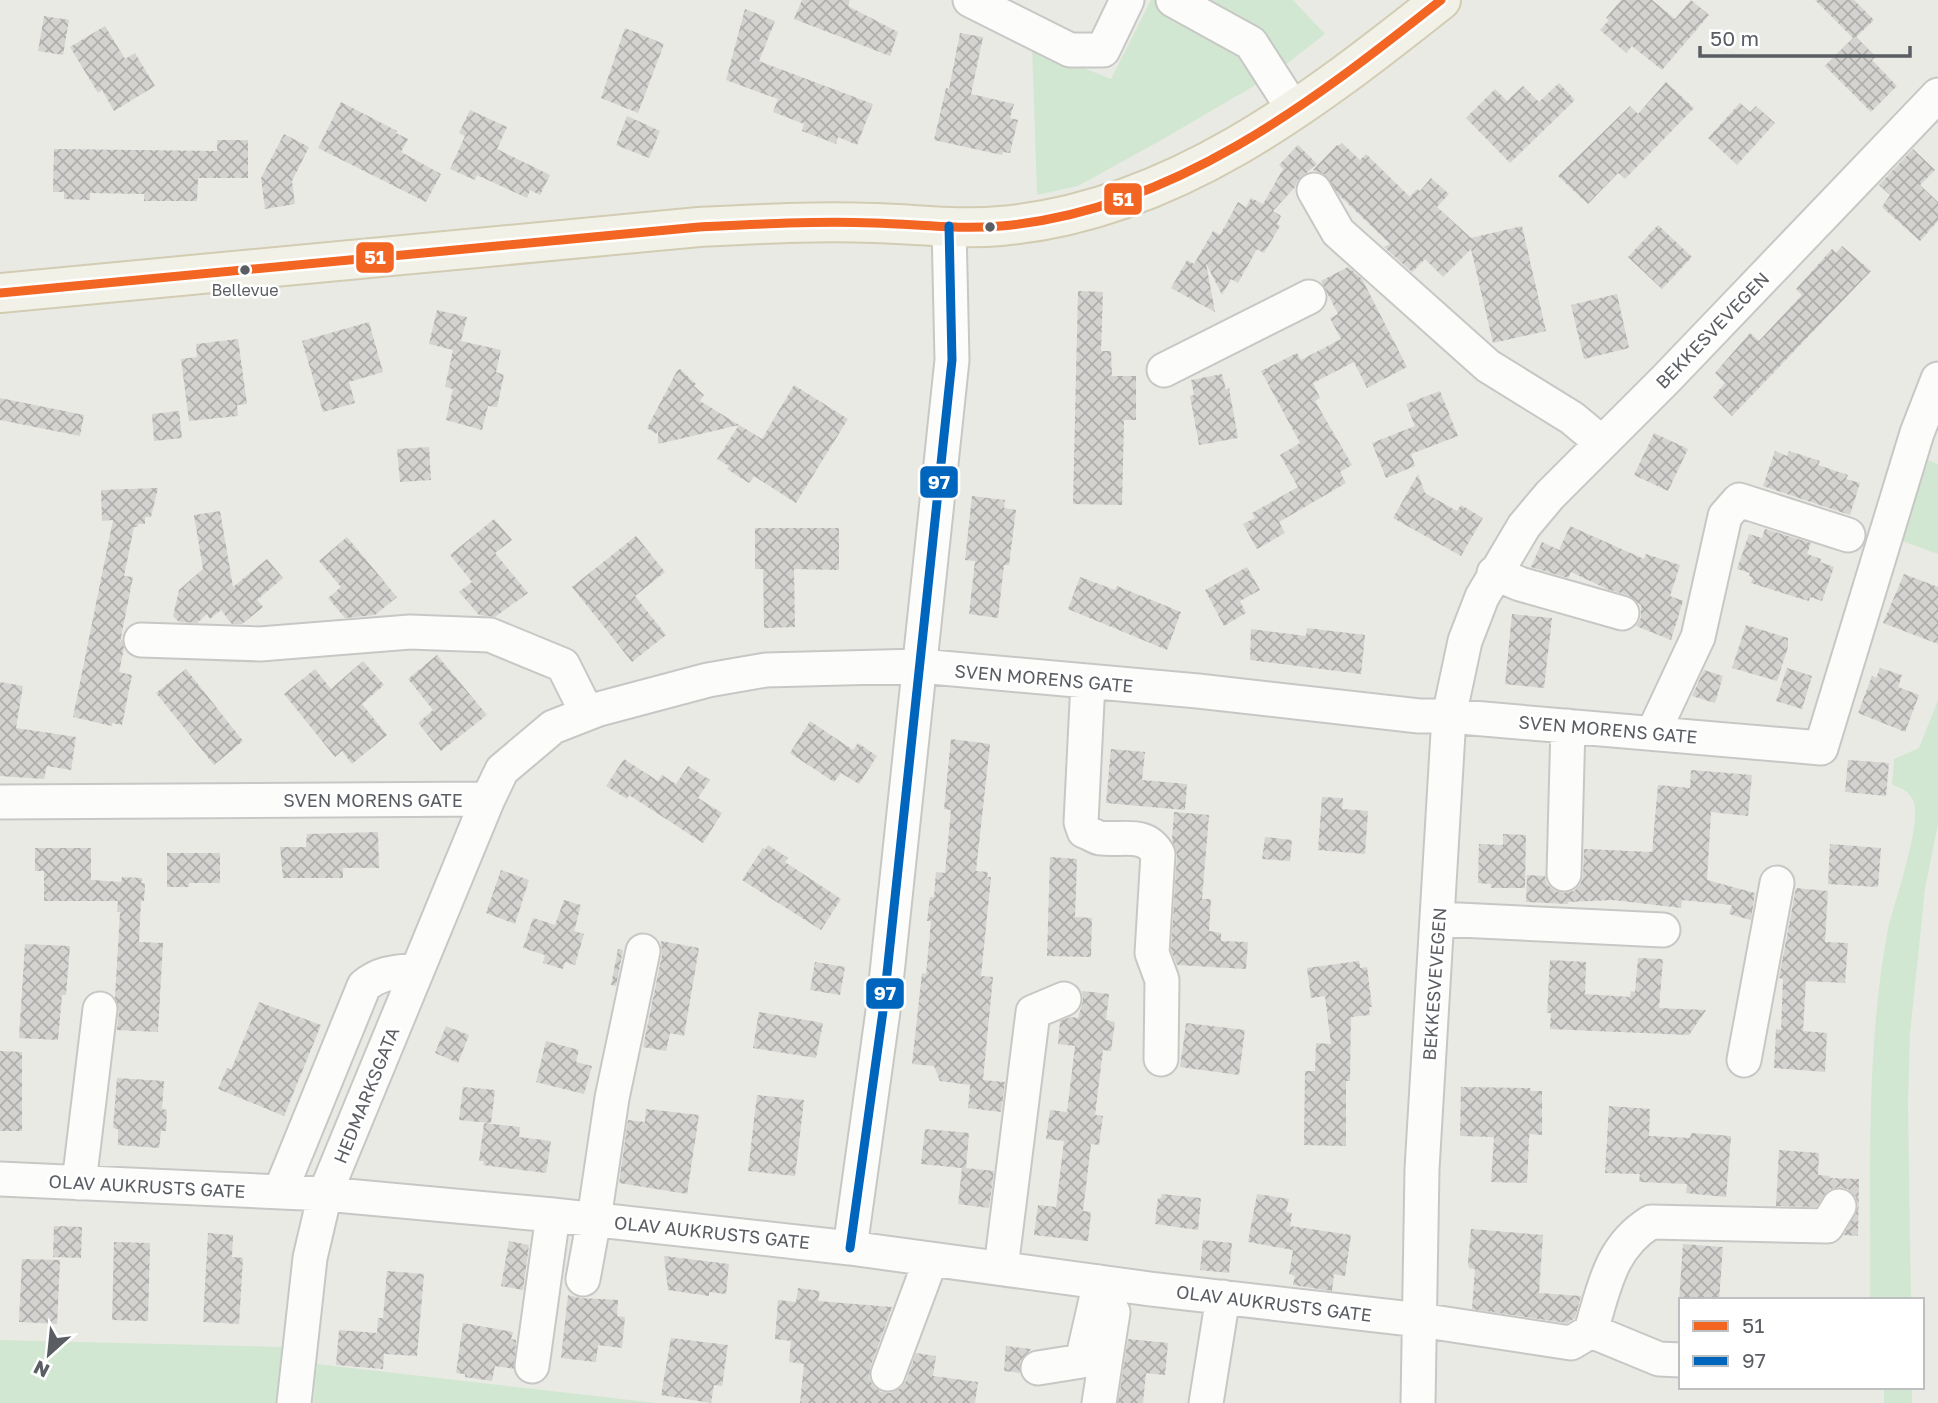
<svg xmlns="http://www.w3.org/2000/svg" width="1938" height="1403" font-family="'Golos Text',sans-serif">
<defs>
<pattern id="building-cross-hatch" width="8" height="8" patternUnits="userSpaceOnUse" patternTransform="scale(1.75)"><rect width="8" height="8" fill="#d4d3d0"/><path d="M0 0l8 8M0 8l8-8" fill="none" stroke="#afaeac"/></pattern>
</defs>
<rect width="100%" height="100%" fill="#eaeae5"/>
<!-- green -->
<path fill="#d2e7d1" d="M1151,0H1293L1325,34L1271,76L1158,142L1078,186L1037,195L1032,47L1111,79Z
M1915,455L1938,464V554L1891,537Z
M1938,700V824L1925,889L1910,1034L1908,1104L1911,1300H1870C1871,1177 1865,1050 1888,929C1894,902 1923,822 1913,800C1908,791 1901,788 1892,785L1894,759L1919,748Z
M0,1340L282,1347L276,1403H0Z
M317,1364L656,1403H313Z
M1884,1387H1912V1403H1884Z"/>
<!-- building -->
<path fill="url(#building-cross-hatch)" d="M802,0H850L848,6L898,32L890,56L794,19Z
M1621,0H1652L1675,19L1691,0L1709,15L1662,70L1632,46L1626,53L1600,30L1609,20L1606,18Z
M1815,0H1854L1874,20L1856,37L1876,57L1872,60L1897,86L1871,112L1825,66L1853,38Z
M745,9L775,21L759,61L873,104L857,145L838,137L836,144L802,131L804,124L773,112L778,99L726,80Z
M44,16L69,20L63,55L38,51Z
M105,26L125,59L135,53L155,86L114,111L102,90L98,93L70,47Z
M625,28L664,44L638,113L601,98Z
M960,33L983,37L971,94L1014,104L1010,118L1018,120L1010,153L1003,152L1002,155L934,140L946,88L949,89Z
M1666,82L1694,108L1625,179L1618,173L1588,204L1558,176L1630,106L1638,114Z
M1559,83L1575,100L1510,163L1466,118L1495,89L1507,101L1523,86L1539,102Z
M341,102L397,131L396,133L408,139L401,152L441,174L426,202L318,148Z
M1740,103L1750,112L1756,106L1775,123L1737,165L1708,138Z
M470,110L507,127L497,149L550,175L540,195L530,190L527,198L477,175L475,180L450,169L465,136L459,133Z
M627,116L660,131L649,158L616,145Z
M284,134L309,147L292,181L295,204L265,209L261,178Z
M217,140H248V178H198L197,201H144V194L90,193V200L64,199V192H53L54,149L217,151Z
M1342,143L1360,160L1366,154L1410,197L1417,189L1420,191L1431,178L1449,194L1437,207L1471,238L1522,226L1546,331L1493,343L1471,249L1443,277L1425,259L1412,272L1384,247L1390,244L1339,195L1324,174L1313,170L1337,145L1339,146Z
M1298,145L1317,164L1298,180L1295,187L1273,211L1281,216L1277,224L1280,226L1264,253L1257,249L1238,283L1231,279L1222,295L1206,263L1215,312L1171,288L1187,260L1194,264L1213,231L1220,235L1238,202L1246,207L1251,198L1263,204L1283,169L1279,165Z
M1913,149L1935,170L1920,185L1938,202V221L1920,241L1882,207L1890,195L1879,185Z
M1658,225L1692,257L1662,289L1628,257Z
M1842,246L1871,271L1732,416L1713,397L1725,383L1715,373L1750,333L1759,341L1802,295L1796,289L1832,249L1836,253Z
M1348,267L1362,279L1407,367L1367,388L1354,362L1313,383L1320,398L1315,401L1352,465L1340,472L1346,483L1279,522L1285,533L1257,549L1243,524L1255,518L1252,513L1298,487L1280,455L1300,443L1261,371L1297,353L1301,360L1341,339L1330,318L1338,314L1321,281Z
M1078,291L1103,292L1101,351H1111L1112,376H1136V420H1124L1122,505L1073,504Z
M1617,294L1629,348L1584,359L1571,305Z
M437,310L467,317L461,341L501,350L496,372L504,375L497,407L488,406L482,430L446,420L453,389L445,387L453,350L429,344Z
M369,322L383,372L349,382L355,403L323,412L302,341Z
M238,339L247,404L237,405L238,416L189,421L181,359L197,357L196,344Z
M680,369L696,384L694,386L704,395L700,401L762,439L794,385L848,419L796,503L754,476L749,483L727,469L729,466L717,459L739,425L658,444V431L656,434L647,428L677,371Z
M1222,374L1226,390L1229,388L1238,438L1199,445L1190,396L1194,395L1191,380Z
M1440,391L1458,436L1411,454L1415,466L1386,478L1372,443L1415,426L1406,404Z
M0,398L84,415L80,436L0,420Z
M179,411L182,438L154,441L152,414Z
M1654,433L1688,449L1668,491L1634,475Z
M429,447L431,480L400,482L397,449Z
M1775,451L1787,456L1789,451L1820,461L1818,465L1848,475L1846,479L1860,483L1850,515L1763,486Z
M1418,474L1425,493L1457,511L1461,505L1483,518L1461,556L1393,518Z
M158,488L151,517H145V524H138V527H134L124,576L133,577L120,642L122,640L124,648L119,672L132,675L122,725L112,723V726L73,717L113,520L102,521L101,490Z
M972,496L1005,500L1004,508L1016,510L1009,565H1004L998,618L969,614L975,561L965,560Z
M220,511L233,587L267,559L283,578L257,600L263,607L242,624H232L221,610L210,619L207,614L197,623L179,622L173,616L179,590L203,569L194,515Z
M494,519L512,540L495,553L528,593L495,617L479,615L459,592L472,582L450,555Z
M1570,526L1644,559L1646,554L1680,565L1670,596L1683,601L1671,640L1636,626L1641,618V605L1628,595L1607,589L1571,572L1568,578L1531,567L1542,542L1559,550Z
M755,528H839V570L794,569L795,627L764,628L763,569H755Z
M1765,529L1811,543L1807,554L1821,559L1820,562L1834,567L1822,601L1810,597L1809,601L1795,597L1751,583L1753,578L1749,576L1750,573L1737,569L1749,534L1762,538Z
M636,536L665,572L635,596L666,635L632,662L572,587Z
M347,537L397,597L375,615L345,618L328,598L341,587L319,561Z
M1247,567L1260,590L1240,601L1246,613L1224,626L1205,590Z
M1904,574L1938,587V644L1883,623Z
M1080,577L1115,590L1117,586L1181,612L1167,650L1068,609Z
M1512,614L1552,618L1544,688L1505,684Z
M1746,625L1788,638V647L1777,681L1732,668Z
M1307,628L1365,635L1361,674L1250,660L1251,629L1306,636Z
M437,655L487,715L441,751L418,723L433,710L408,679Z
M363,661L384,685L362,704L387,735L352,764L342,751L335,757L284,694L315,669L331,689Z
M1787,668L1812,676L1802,709L1776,701Z
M1880,668L1902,675L1898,687L1919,695L1905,732L1858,713L1872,676L1876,678Z
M186,669L243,741L214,765L156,693Z
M1704,670L1723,676L1715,703L1692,696Z
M0,682L23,686L16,728L76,737L71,770L47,766L44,779L0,776Z
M810,721L853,750L858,743L877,756L859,784L841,773L834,782L790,753Z
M951,739L990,744L976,871L988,872L987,877H991L981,976L993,977L983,1080L1005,1082L1001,1112L968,1108L970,1085L940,1081L934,1066L912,1064L922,973L926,974L931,921H927L930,897H934L936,872L945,873L951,810L944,809Z
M1111,749L1145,752L1142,780L1187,784L1185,810L1106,803Z
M624,759L658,781L662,775L676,784L688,766L710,780L698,798L722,813L703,843L629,795L627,799L606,786Z
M1848,760L1889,763L1886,796L1845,792Z
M1691,770L1752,775L1748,816L1711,812L1707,880L1755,893L1751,920L1729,914L1732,905L1682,900L1681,908L1613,900L1568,902V904L1526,902L1527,875L1545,876L1547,884L1555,891L1564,893L1574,891L1580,885L1583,877L1584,849L1652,852L1658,785L1690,788Z
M1322,797L1343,798L1342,809L1368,811L1365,854L1318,850Z
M1174,812L1209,815L1202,899H1211L1209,931L1221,933V941L1248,942L1246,969L1177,965L1171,950L1177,855L1172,840Z
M378,832L379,868H343V878H283L280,847H306L307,834Z
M1503,834L1526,835L1525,888H1491V884L1478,883L1479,844L1503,845Z
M1265,837L1292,840L1290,861L1262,859Z
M1830,844L1881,848L1878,887L1828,884Z
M768,845L788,858L785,862L841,899L821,930L742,880L763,848L765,850Z
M35,848H91V880L121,882L122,877L142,878L141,883H145L144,901H141L139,942L163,943L158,1032L117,1030L119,1011L115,998L120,912H117L118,901H44V871H35Z
M167,853H220V883H189V887H167Z
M1050,857L1077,859L1075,917L1092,918L1091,957L1047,956Z
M501,870L529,880L515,924L486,913Z
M1796,888L1828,891L1825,942L1848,943L1845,983L1806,981L1803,1031L1827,1033L1825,1072L1774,1068L1776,1029L1781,1030L1783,979L1779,978Z
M564,900L581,905L574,931L584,934L575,965L565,962L563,969L543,963L545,955L523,948L533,918L555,925Z
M661,941L699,948L684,1036L670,1033L666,1051L643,1047L662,955Z
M25,944L70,946L66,995H62L58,1040L19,1038Z
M618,949L623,950L616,986L611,985Z
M1638,958L1663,959L1659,1008L1706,1010L1689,1035L1550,1029L1551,1013H1547L1550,960L1586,962L1585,994L1630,997L1631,991L1635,992Z
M1359,961L1360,968L1367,967L1372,1007H1369L1370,1015L1351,1017L1350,1081H1346V1146L1304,1145L1305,1071H1315L1316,1043L1331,1044L1325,996L1311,998L1307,968Z
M815,962L845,967L840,995L810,990Z
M1082,991L1109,994L1106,1020L1115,1022L1111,1051L1103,1050L1095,1115L1103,1116L1099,1145L1091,1144L1083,1211L1091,1212L1088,1241L1034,1235L1038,1205L1056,1207L1064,1141L1046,1139L1050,1110L1067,1112L1075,1046L1058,1044L1060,1021L1071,1017L1078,1018L1083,1001Z
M259,1002L321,1025L284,1116L218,1089L227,1068L231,1070Z
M759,1012L823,1023L816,1058L753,1048Z
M1186,1023L1245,1030L1239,1075L1180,1067Z
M446,1026L469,1035L458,1063L435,1053Z
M546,1041L579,1050L576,1062L592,1066L584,1094L536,1082Z
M0,1051L22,1052V1131H0Z
M117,1078L164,1081L162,1109L167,1110L166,1131H161L159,1148L118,1145V1129L113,1128Z
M463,1087L495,1090L491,1123L459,1120Z
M1461,1087L1530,1088L1531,1091H1542V1135L1530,1134L1529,1138L1527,1183L1491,1182L1494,1137L1460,1136Z
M757,1095L804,1100L795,1176L748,1171Z
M1609,1106L1650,1109L1649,1136L1690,1138L1691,1133L1731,1136L1726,1197L1686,1193L1687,1184L1639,1182L1640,1174L1605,1173Z
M646,1109L699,1115L687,1194L619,1183L628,1120L645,1122Z
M484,1123L520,1127L519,1137L551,1141L546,1173L483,1165L484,1161H479Z
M925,1129L969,1133L966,1168L994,1171L989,1208L958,1204L962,1168L921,1164Z
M1779,1150L1819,1153L1818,1175L1830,1176V1178L1859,1179L1858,1236L1844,1235L1858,1207L1856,1197L1848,1189L1840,1187L1830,1189L1816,1207L1776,1206Z
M1162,1194L1201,1198L1198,1230L1155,1224L1158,1198H1161Z
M1257,1194L1289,1199L1286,1212L1292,1213L1290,1226L1351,1235L1345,1276L1334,1274L1332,1291L1293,1285L1295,1276L1289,1274L1293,1250L1248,1242Z
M54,1226L82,1227L81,1258L53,1257Z
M1471,1229L1543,1235L1539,1293L1581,1296L1575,1318L1567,1323L1472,1309L1475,1269L1469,1268L1468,1263Z
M208,1233L233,1235L232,1257L243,1258L239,1324L203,1322Z
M1203,1240L1232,1243L1229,1273L1200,1270Z
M509,1241L529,1245L523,1290L501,1286Z
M114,1242L150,1243L148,1321L112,1320Z
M1683,1244L1723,1247L1719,1300H1679Z
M664,1256L729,1264L726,1294L709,1292V1296L668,1290Z
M22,1259L60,1260L57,1324L19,1322Z
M387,1271L424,1274L417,1356L384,1354L383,1369L336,1365L339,1330L377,1333L378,1318H383Z
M798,1288L820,1291L818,1301L892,1307L870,1368L869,1378L873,1386L881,1392L890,1393L901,1388L906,1381L916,1353L936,1356L933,1376L978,1382L975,1403H800L804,1364L789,1362L791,1341L775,1339L778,1300L796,1302Z
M568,1295L580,1298L618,1300L617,1316L625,1317L622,1348L598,1345L596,1362L561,1358Z
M463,1323L513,1332L511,1339L516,1340L514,1369L495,1366L492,1381L465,1377V1374L456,1373Z
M671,1338L728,1345L722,1386L714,1385L711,1403L661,1395Z
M1128,1339L1168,1343L1165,1375L1146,1373L1143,1403H1118Z
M1006,1346L1031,1349L1020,1361V1373L1004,1371Z"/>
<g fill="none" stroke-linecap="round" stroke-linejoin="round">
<!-- minor casing -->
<g stroke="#c7c7c5" stroke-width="37">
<path id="minor" d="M970,0L1070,50H1103L1127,0
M1173,0L1251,43L1294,110
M1314,190L1338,232L1488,366L1572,418L1602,443
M1164,370L1309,297
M1494,573L1520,584L1622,613
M141,640L260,644L410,632L490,635L563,665L587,713
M1088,682L1081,822L1084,831C1090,833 1095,837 1100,838C1123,841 1145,831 1158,854L1152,953L1162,980L1161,1059
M1653,733L1698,637L1725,516L1739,500L1848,535
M0,802L488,799L502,770L553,727L599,709L708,680L766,670L920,666L1198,691L1419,716H1449L1821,748L1917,433L1938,379
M1564,874L1568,726
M1438,919L1663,930
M1744,1060L1777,883
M0,1179L325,1194L553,1215L850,1248L1150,1289L1420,1320L1571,1343L1591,1331C1604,1288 1610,1247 1651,1222L1827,1226L1839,1206
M79,1183L100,1009
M280,1192L364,986C380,972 397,972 417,970
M850,1248L883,1011L952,360L949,226
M1001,1268L1033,1012L1064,999
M583,1279L594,1219L612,1098L643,951
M1591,1331L1659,1359L1681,1360
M532,1366L553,1215
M1038,1368L1082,1361L1100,1282
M888,1374L931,1259
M294,1403L310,1258L325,1194L488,799
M1099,1403L1113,1312
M1206,1403L1223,1297
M1418,1403L1422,1169L1449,716L1465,641L1482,597L1524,526L1550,495L1666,379L1938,95"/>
</g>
<!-- major casing -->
<g stroke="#d2ccb3" stroke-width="42">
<path id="major" d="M0,293L699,227C758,224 815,221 874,223C916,224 959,230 1001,226C1172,211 1311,103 1441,0"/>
</g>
<!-- minor -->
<use href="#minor" stroke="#fcfcfb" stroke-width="33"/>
<!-- major -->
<use href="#major" stroke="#f2f1e7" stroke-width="38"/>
<!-- bus-1 casing -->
<g stroke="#fff" stroke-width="14">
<path id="bus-1" d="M0,293L699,227C758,224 815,221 874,223C916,224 959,230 1001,226C1172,211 1311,103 1441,0"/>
</g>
<!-- bus-2 casing -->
<g stroke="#fff" stroke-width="14">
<path id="bus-2" d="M850,1248L883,1011L952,360L949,226"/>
</g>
<!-- bus-1 -->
<use href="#bus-1" stroke="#f26522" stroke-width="9"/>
<!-- bus-2 -->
<use href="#bus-2" stroke="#0065bd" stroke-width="9"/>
</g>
<!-- markers -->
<g fill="#5a5e63" stroke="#fff" stroke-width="2.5">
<circle cx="990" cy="227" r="6"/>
<circle cx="245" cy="270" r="6"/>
</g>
<g text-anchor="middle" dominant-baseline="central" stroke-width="5" stroke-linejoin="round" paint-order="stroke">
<!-- bus labels -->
<g font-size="16" fill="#5a5e63" stroke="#fff">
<text x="245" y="290">Bellevue</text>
</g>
<!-- street labels -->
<g font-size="18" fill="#5a5e63" stroke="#fff">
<text transform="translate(1712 330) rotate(-46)">BEKKESVEVEGEN</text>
<text transform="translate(1044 678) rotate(5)">SVEN MORENS GATE</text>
<text transform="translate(1608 729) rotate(5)">SVEN MORENS GATE</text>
<text x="373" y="800">SVEN MORENS GATE</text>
<text transform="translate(1434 984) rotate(-86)">BEKKESVEVEGEN</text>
<text transform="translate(366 1095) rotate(-68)">HEDMARKSGATA</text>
<text transform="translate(147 1186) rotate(3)">OLAV AUKRUSTS GATE</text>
<text transform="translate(712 1232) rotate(6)">OLAV AUKRUSTS GATE</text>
<text transform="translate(1274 1303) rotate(7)">OLAV AUKRUSTS GATE</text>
</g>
</g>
<g stroke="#fff" stroke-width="2.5">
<rect x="1103" y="182" width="40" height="34" rx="7" fill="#f26522"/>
<rect x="355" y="241" width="40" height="33" rx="7" fill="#f26522"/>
<rect x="919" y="465" width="40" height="34" rx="7" fill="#0065bd"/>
<rect x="865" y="977" width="40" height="33" rx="7" fill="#0065bd"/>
</g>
<g font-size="19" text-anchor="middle" font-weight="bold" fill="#fff">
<text x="1123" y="206">51</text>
<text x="375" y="264">51</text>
<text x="939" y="489">97</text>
<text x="885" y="1000">97</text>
</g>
<!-- legend -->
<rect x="1679" y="1298" width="245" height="91" fill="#ffffff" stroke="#bdbfc1" stroke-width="2"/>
<rect x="1693" y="1321" width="35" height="10" fill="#f26522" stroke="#bdbfc1" stroke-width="2"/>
<text x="1742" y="1333" font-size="21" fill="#5a5e63">51</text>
<rect x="1693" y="1356" width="35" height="10" fill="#0065bd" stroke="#bdbfc1" stroke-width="2"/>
<text x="1742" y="1368" font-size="21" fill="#5a5e63">97</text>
<!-- north arrow -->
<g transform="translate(49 1354) rotate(207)" stroke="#ffffff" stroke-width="5" paint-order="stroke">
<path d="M0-5L12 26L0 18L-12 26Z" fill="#5a5e63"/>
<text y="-10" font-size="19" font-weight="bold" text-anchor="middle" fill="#5a5e63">N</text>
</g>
<!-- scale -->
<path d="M1700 46v10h210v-10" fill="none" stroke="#5a5e63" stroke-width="3.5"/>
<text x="1710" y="46" font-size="21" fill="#5a5e63" stroke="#ffffff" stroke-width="5" paint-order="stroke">50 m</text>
</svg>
